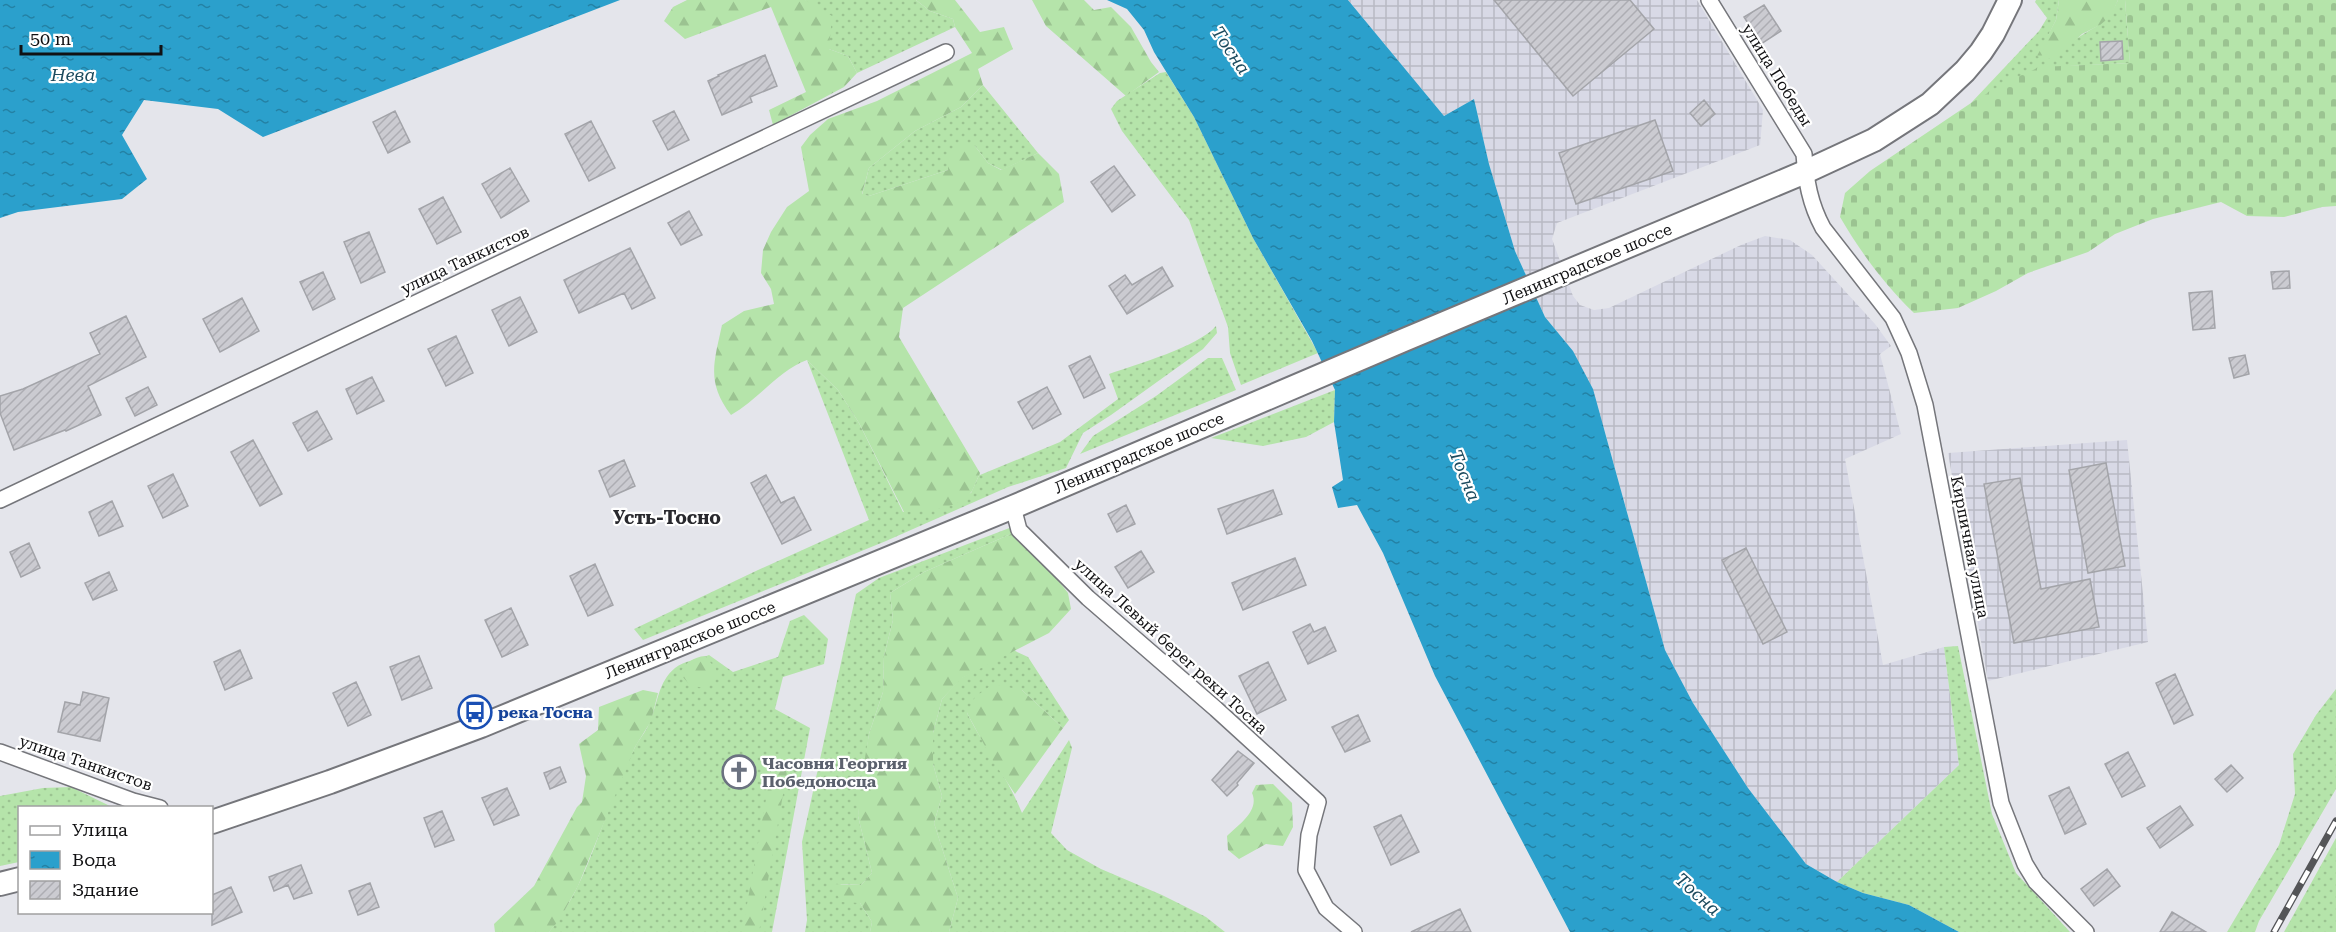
<svg xmlns="http://www.w3.org/2000/svg" width="2336" height="932" font-family="'Roboto Serif',serif">
<defs>
<pattern id="industrial-grid" width="8" height="8" patternUnits="userSpaceOnUse" patternTransform="scale(1.5)"><rect width="8" height="8" fill="#d8d9e6"/><path d="M0 4h8M4 0v8" fill="none" stroke="#b8b9c4"/></pattern>
<pattern id="grass-dots" width="8" height="8" patternUnits="userSpaceOnUse" patternTransform="scale(1.5)"><rect width="8" height="8" fill="#b5e4aa"/><path d="M2 2h.1M6 6h.1" fill="none" stroke="#9bc391" stroke-width="1.8" stroke-linecap="round"/></pattern>
<pattern id="forest-firs" width="22" height="20" patternUnits="userSpaceOnUse" patternTransform="scale(1.5)"><rect width="22" height="20" fill="#b5e4aa"/><path d="M5 1l3.5 6h-7zM16 11l3.5 6h-7z" fill="#9bc391"/></pattern>
<pattern id="cemetery-stones" width="16" height="16" patternUnits="userSpaceOnUse" patternTransform="scale(1.5)"><rect width="16" height="16" fill="#b5e4aa"/><path d="M2 7V4a2 2 0 0 1 4 0v3zM10 15v-3a2 2 0 0 1 4 0v3z" fill="#9bc391"/></pattern>
<pattern id="water-ripples" width="26" height="14" patternUnits="userSpaceOnUse" patternTransform="scale(1.5)"><rect width="26" height="14" fill="#2ba0cc"/><path d="M2 4q2-2 4 0t4 0M15 11q2-2 4 0t4 0" fill="none" stroke="#2381a4"/></pattern>
<pattern id="building-hatch" width="6" height="6" patternUnits="userSpaceOnUse" patternTransform="scale(1.5)"><rect width="6" height="6" fill="#cbcbd1"/><path d="M-1 1l2-2M0 6l6-6M5 7l2-2" fill="none" stroke="#adadb3"/></pattern>
</defs>
<rect width="100%" height="100%" fill="#e4e5eb"/>
<!-- industrial -->
<path fill="url(#industrial-grid)" d="M1348,0H1697L1763,110L1760,145L1557,223L1552,239L1573,296L1580,305L1594,310L1609,308L1741,245L1765,236L1790,240L1812,255L1875,324L1891,346L1880,354L1901,434L1845,459L1883,665L1944,647L1959,765L1837,882L1806,864L1748,788L1693,703L1665,650L1605,432L1573,351L1545,317L1515,251L1489,164L1474,99L1444,116Z
M2127,440L2148,642L1988,681L1948,453Z"/>
<!-- grass -->
<path fill="url(#grass-dots)" d="M805,0H916L930,11L953,19L955,27L857,73L848,56L829,49Z
M2036,0H2059L2056,20L2048,36L2072,42C2094,25 2105,28 2118,0H2125L2130,63L2069,66L1971,103L2039,31L2047,18L2035,2Z
M1166,72L1194,117L1253,238L1318,353L1241,385L1230,353L1228,327L1189,220L1122,131L1111,109L1117,101L1160,73Z
M983,85L1038,153L1002,170L988,163L975,146L948,170L869,196L862,195L869,168L915,131L961,107Z
M1216,326L1217,333L1203,349L1111,415L1083,433L1066,468L1008,487L886,541L643,640L634,629L758,570L869,520L807,360L838,390L859,423L903,512L971,493L980,473V475L1060,442L1118,399L1109,374C1137,364 1198,347 1216,326Z
M1208,358H1222L1236,390L1080,454L1093,436L1156,396Z
M1335,390L1334,422L1306,437L1263,446L1211,438Z
M1012,527L1013,533L924,572L890,593L893,620L884,656L883,692L869,734L858,816L872,873L861,885L840,884L860,903L872,922L870,932H805L807,920L802,842L856,594L879,578Z
M804,615L828,639L824,664L783,677L775,709L810,728L772,932H549C582,892 595,842 614,796C621,779 628,761 636,745C641,737 647,730 650,721C658,703 658,682 675,668C684,661 699,659 709,655L733,672L778,657L790,621Z
M1958,646L1992,814L2016,873L2070,932H1959L1909,905L1863,893L1837,882L1959,765L1944,647Z
M1013,650L1028,657L1069,720L1063,728L1022,690L967,713C984,747 1008,778 1022,813L1069,740L1072,748L1051,833L1067,850L1101,869L1162,895L1206,917L1225,932H949L958,898L934,823L942,796L933,764V733L942,699L961,678Z
M2336,689V789L2259,921L2255,932H2227L2279,845L2295,794L2293,754L2316,715Z
M71,787L112,807L20,808L19,862L0,866V796L43,788Z
M2336,838V932H2284Z"/>
<!-- forest -->
<path fill="url(#forest-firs)" d="M687,0H805L832,16L829,49L848,56L857,73L844,87L773,125L769,110L806,92L771,7L685,39L664,21L673,7Z
M916,0H955L980,32L1004,27L1013,49L978,69L983,85L961,107L915,131L869,168L862,194L869,196L948,170V156L963,142L975,146L988,163L1001,170L1038,153L1059,174L1064,202L903,308L899,337L980,473C977,479 975,485 972,491C959,510 924,511 904,512L859,423L838,390L807,360C779,370 759,399 731,415C706,382 714,363 722,325L744,311L774,304L771,289L761,273L763,250L771,232L787,207L809,191L801,147L810,135L828,119L877,101L972,53L955,27L953,19L930,11Z
M1032,0H1084L1094,10L1111,7L1131,27L1151,62L1159,72L1126,96L1046,26Z
M2059,0H2118L2111,16L2100,25L2082,34L2058,56L2047,59L2037,56L2056,20Z
M1013,533L1039,556L1068,593L1071,609L1049,633L962,678L942,699L933,733V764L942,796L934,823L958,898L949,932H870L872,922L860,903L842,902L830,884L861,885L872,873L858,816L860,787L869,734L883,692L884,656L893,620L890,593L924,572Z
M705,656L716,669L713,682L707,688L691,686L680,674C684,663 694,657 705,656Z
M993,684L1022,690L1063,728L1015,794L993,761L967,713L975,697Z
M643,690L658,693L651,721L635,747L578,886L560,919L549,932H495L494,924L534,886L577,807L582,802L586,776L579,744L598,730L599,707Z
M784,753L789,760L759,932H742L774,755Z
M1273,784L1292,803L1293,827L1283,846L1266,844L1239,859L1228,850L1227,836C1238,825 1260,811 1252,793L1256,785Z"/>
<!-- cemetery -->
<path fill="url(#cemetery-stones)" d="M2125,0H2336V206L2322,207L2284,217L2247,216L2221,202L2153,219L2115,234L2088,252L2028,273L1996,291L1958,308L1914,313C1885,285 1861,253 1840,217L1845,193L1870,171L1971,103L2008,81L2040,67L2130,63Z"/>
<!-- water -->
<path fill="url(#water-ripples)" d="M0,0H620L263,137L218,109L144,100L122,135L147,179L122,199L18,212L0,218Z
M1107,0H1348L1444,116L1474,99L1489,164L1515,251L1545,317L1573,351L1593,389L1665,650L1693,703L1748,788L1806,864L1837,882L1863,893L1909,905L1959,932H1570L1435,676L1383,553L1357,505L1338,508L1332,487L1343,480L1334,422L1335,390L1312,341L1253,238L1194,117L1154,52L1144,30L1127,9Z"/>
<!-- building -->
<path fill="url(#building-hatch)" stroke="#a3a4a9" stroke-width="1.5" d="M1494,0H1630L1654,29L1573,96Z
M1764,5L1781,31L1761,44L1744,17Z
M2122,41L2123,59L2101,61L2100,42Z
M765,55L777,86L750,97L752,102L722,115L708,81L719,76L718,75Z
M1704,100L1715,114L1701,126L1690,113Z
M395,111L410,142L388,153L373,122Z
M674,111L689,140L668,150L653,121Z
M1655,120L1673,171L1576,204L1559,153Z
M591,121L615,168L589,181L565,134Z
M1114,166L1135,195L1112,212L1091,182Z
M510,168L529,201L501,218L482,184Z
M443,197L461,232L437,244L419,209Z
M689,211L702,235L681,245L668,223Z
M369,232L385,272L361,283L344,242Z
M630,248L655,298L632,309L624,293L579,313L564,280Z
M1162,267L1173,286L1127,314L1109,286L1125,275L1132,285Z
M2289,271L2290,288L2273,289L2271,272Z
M323,272L335,299L313,310L300,282Z
M2212,291L2215,328L2193,330L2189,293Z
M520,297L537,332L509,346L492,310Z
M242,298L259,331L220,352L203,319Z
M126,316L146,357L88,386L101,415L66,431L65,430L14,450L0,413V396L23,389L100,354L90,333Z
M456,336L473,373L446,386L428,349Z
M2245,355L2249,374L2234,378L2229,358Z
M1090,356L1105,388L1084,398L1069,366Z
M372,377L384,401L357,414L346,389Z
M148,387L157,405L135,416L126,398Z
M1047,387L1061,414L1033,429L1018,402Z
M317,411L332,439L308,451L293,423Z
M253,440L282,494L260,506L231,452Z
M624,460L635,486L610,497L599,471Z
M2106,463L2125,566L2088,573L2069,470Z
M173,474L188,506L163,518L148,486Z
M766,475L781,503L794,497L811,530L782,544L751,483Z
M2020,478L2041,589L2090,579L2099,627L2014,643L1984,484Z
M1273,490L1282,514L1227,534L1218,509Z
M112,501L123,526L99,536L89,512Z
M1126,505L1135,524L1117,532L1108,514Z
M29,543L40,568L21,577L10,552Z
M1746,548L1787,632L1763,644L1722,560Z
M1141,551L1154,572L1128,588L1115,567Z
M1295,558L1306,585L1243,610L1232,583Z
M595,564L613,605L588,616L570,576Z
M109,572L117,590L93,600L85,583Z
M511,608L528,645L502,657L485,620Z
M1310,624L1314,632L1325,627L1336,651L1308,664L1293,632Z
M240,650L252,678L225,690L214,662Z
M419,656L432,688L402,700L390,667Z
M1268,662L1286,700L1257,714L1239,676Z
M2175,674L2193,715L2174,724L2156,683Z
M356,682L371,715L348,726L333,693Z
M83,692L109,698L100,741L58,732L65,702L80,705Z
M1358,715L1370,741L1345,752L1332,727Z
M1238,751L1254,763L1237,783L1238,785L1227,796L1212,780Z
M2128,752L2145,786L2122,797L2105,764Z
M2231,765L2243,778L2227,792L2215,779Z
M560,767L566,782L550,789L544,773Z
M2069,787L2086,824L2065,834L2049,796Z
M507,788L519,815L494,825L482,798Z
M2180,806L2193,825L2160,848L2147,828Z
M442,811L454,840L435,847L424,818Z
M1401,815L1419,852L1391,865L1374,827Z
M301,865L312,893L294,899L288,885L274,891L269,877Z
M2107,869L2120,886L2094,906L2081,889Z
M370,883L379,907L358,915L349,891Z
M231,887L242,912L212,925V895Z
M1460,909L1471,932H1411Z
M2172,912L2206,932H2160Z"/>
<g fill="none" stroke-linecap="round" stroke-linejoin="round">
<!-- street casing -->
<g stroke="#75767b" stroke-width="18">
<path id="street" d="M1709,0L1804,154C1806,181 1810,204 1823,228L1893,318L1909,353L1925,405L2001,803L2025,864L2036,882L2086,932
M0,500L946,52
M1013,507L1019,530L1088,598L1216,709L1318,802L1309,835L1306,870L1326,908L1354,932
M0,752L133,801L160,808"/>
</g>
<!-- primary casing -->
<g stroke="#75767b" stroke-width="26">
<path id="primary" d="M212,822L330,782L481,726L1013,507L1404,340L1805,172L1874,140L1930,104L1965,71L1981,52L1993,34L2010,0
M0,884L20,879"/>
</g>
<!-- street -->
<use href="#street" stroke="#fff" stroke-width="15"/>
<!-- primary -->
<use href="#primary" stroke="#fff" stroke-width="22"/>
<!-- rail casing -->
<g stroke="#545558" stroke-width="7">
<path id="rail" d="M2274,932L2336,821"/>
</g>
<!-- rail -->
<use href="#rail" stroke="#fff" stroke-width="4.5" stroke-dasharray="14" stroke-linecap="butt"/>
</g>
<!-- icons -->
<defs>
<g id="bus-ring" transform="scale(1.725)"><circle r="9.5" fill="#fff" stroke="#1a4fb4" stroke-width="1.5"/><path d="M-5-6H5V4H4V6H2V4H-2V6H-4V4H-5ZM-3.5-4V0h7V-4ZM-3.5 1.2v1.5H-2V1.2ZM2 1.2v1.5H3.5V1.2Z" fill="#1a4fb4"/></g>
<g id="church-ring" transform="scale(1.725)"><circle r="9.5" fill="#fff" stroke="#6b7280" stroke-width="1.5"/><path d="M-1.2-6h2.4v3.5h3.3v2.4h-3.3V6h-2.4V-.1h-3.3v-2.4h3.3Z" fill="#6b7280"/></g>
</defs>
<g fill-rule="evenodd">
<use href="#bus-ring" x="475" y="712"/>
<use href="#church-ring" x="739" y="772"/>
</g>
<g text-anchor="middle" dominant-baseline="central" stroke-width="4.5" stroke-linejoin="round" paint-order="stroke">
<!-- street labels -->
<g font-size="16" fill="#111113" stroke="#fff">
<text transform="translate(1777 75) rotate(58)">улица Победы</text>
<text transform="translate(465 260) rotate(-25)">улица Танкистов</text>
<text transform="translate(1587 264) rotate(-23)">Ленинградское шоссе</text>
<text transform="translate(1139 453) rotate(-23)">Ленинградское шоссе</text>
<text transform="translate(1970 547) rotate(79)">Кирпичная улица</text>
<text transform="translate(690 640) rotate(-22)">Ленинградское шоссе</text>
<text transform="translate(1171 646) rotate(42)">улица Левый берег реки Тосна</text>
<text transform="translate(86 763) rotate(19)">улица Танкистов</text>
</g>
<!-- transit labels -->
<g font-size="16" font-weight="bold" fill="#164399" stroke="#fff" text-anchor="start">
<text x="498" y="712">река Тосна</text>
</g>
<!-- worship labels -->
<g font-size="16" font-weight="bold" fill="#5b616d" stroke="#fff" text-anchor="start">
<text x="762" y="763">Часовня Георгия<tspan x="762" dy="18">Победоносца</tspan></text>
</g>
<!-- water labels -->
<g font-size="18" font-style="italic" fill="#1d4b5e" stroke="#fff">
<text transform="translate(1231 50) rotate(56)">Тосна</text>
<text x="73" y="74">Нева</text>
<text transform="translate(1465 475) rotate(68)">Тосна</text>
<text transform="translate(1698 894) rotate(42)">Тосна</text>
</g>
<!-- neighbourhood labels -->
<g font-size="18" font-weight="bold" fill="#29292e" stroke="#fff">
<text x="667" y="517">Усть-Тосно</text>
</g>
</g>
<!-- legend -->
<rect x="18" y="806" width="195" height="108" fill="#ffffff" stroke="#a0a0a1" stroke-width="1.5"/>
<rect x="30" y="826" width="30" height="9" fill="#ffffff" stroke="#a0a0a1" stroke-width="1.5"/>
<text x="72" y="836" font-size="18" fill="#111113">Улица</text>
<rect x="30" y="851" width="30" height="18" fill="url(#water-ripples)" stroke="#a0a0a1" stroke-width="1.5"/>
<text x="72" y="866" font-size="18" fill="#111113">Вода</text>
<rect x="30" y="881" width="30" height="18" fill="url(#building-hatch)" stroke="#a0a0a1" stroke-width="1.5"/>
<text x="72" y="896" font-size="18" fill="#111113">Здание</text>
<!-- scale -->
<path d="M21 45v9h140v-9" fill="none" stroke="#111113" stroke-width="3"/>
<text x="30" y="45" font-size="18" fill="#111113" stroke="#ffffff" stroke-width="4.5" paint-order="stroke">50 m</text>
</svg>
